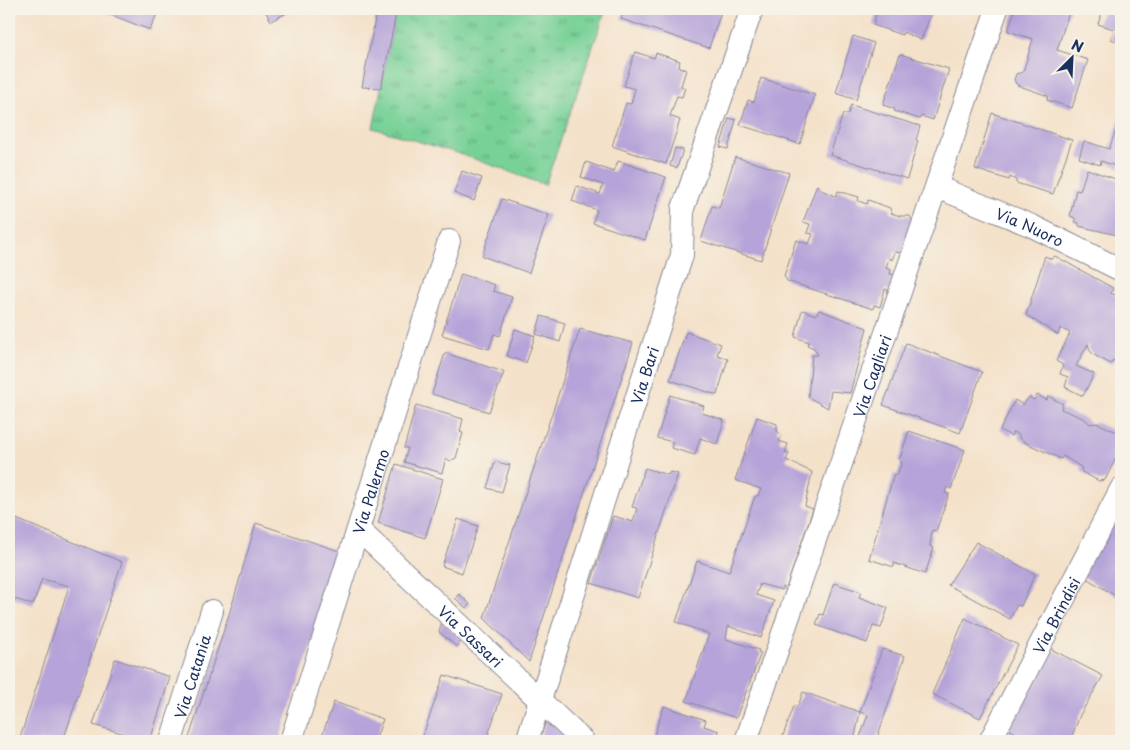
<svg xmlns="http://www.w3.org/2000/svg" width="1130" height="750" font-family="'Playpen Sans',sans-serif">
<defs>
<pattern id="grass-tufts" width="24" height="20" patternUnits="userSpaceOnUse" patternTransform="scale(1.25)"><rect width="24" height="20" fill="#78d197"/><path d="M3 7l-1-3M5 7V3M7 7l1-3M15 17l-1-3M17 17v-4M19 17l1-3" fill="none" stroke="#62aa7e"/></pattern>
</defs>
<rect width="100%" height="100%" fill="#f7f3e8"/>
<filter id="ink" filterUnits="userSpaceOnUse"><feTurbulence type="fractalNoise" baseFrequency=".02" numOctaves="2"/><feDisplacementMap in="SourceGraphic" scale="10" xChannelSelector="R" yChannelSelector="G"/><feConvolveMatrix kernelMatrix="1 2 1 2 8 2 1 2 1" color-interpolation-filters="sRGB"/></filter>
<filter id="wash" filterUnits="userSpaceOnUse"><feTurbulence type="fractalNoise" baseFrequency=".0096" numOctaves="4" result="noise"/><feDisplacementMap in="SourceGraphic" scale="20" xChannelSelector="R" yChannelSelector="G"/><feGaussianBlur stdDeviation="1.12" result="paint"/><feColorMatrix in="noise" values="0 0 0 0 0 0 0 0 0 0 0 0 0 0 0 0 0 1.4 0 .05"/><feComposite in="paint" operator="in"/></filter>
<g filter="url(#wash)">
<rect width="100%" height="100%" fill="#f4e1c9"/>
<!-- grass -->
<path fill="url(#grass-tufts)" stroke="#4a807a" d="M397,9H606L545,185L464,155L373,128Z"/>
<g id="blocks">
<!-- building -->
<path fill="#b5a3d9" d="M96,9H159L150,30Z
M264,9H294L271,21Z
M377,9H397L381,88L362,87Z
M625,9H722L709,48L621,19Z
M872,9H933L921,40L903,32L902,35L873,25L877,11Z
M1015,9H1070L1057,50L1088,60L1072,108L1047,100L1048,96L1017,85L1014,80L1016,74L1023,72L1033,39L1008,31Z
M1103,9H1121V30L1118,42L1111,39L1114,29L1098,24Z
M853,36L874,43L856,100L836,93Z
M635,52L654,58L656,53L680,61L679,67L686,70L681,86L685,88L682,97L677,96L670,116L680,120L666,164L612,146L626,103L631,104L635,89L624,86Z
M900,54L949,69L933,120L921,116L920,119L894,111L895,109L883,105Z
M761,78L815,95L800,144L740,125L748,100L754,102Z
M851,105L920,126L916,140L918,141L907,179L830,155L843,114H848Z
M992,113L1072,140L1053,194L1016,183V180L1010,177L1009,180L975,169Z
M1121,116V168L1101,161L1100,165L1079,158L1084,141L1109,149Z
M729,118L736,120L728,149L720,147Z
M675,148L683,150L677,168L670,166Z
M735,157L789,173L761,260L701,241L712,206L719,208Z
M618,161L666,177L645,240L593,223L597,210L572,201L577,186L600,194L603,185L581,177L586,162L614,172Z
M1087,169L1121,181V236L1079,226V223L1075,222V218L1070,216L1076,190L1080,191Z
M462,171L482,178L474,201L454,193Z
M817,185L823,191L836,196L838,191L859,197L858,201L867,204L868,200L890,208L891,213L900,216H910L913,222L904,253L895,252L892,260L889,258L886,268L891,270L890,274L894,275L889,291L885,289L880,307L874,305L873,309L787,281L784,276L796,240L809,244L813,234L807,233L810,224L803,222Z
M502,199L549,215L529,273L482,256Z
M1045,256L1051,259L1055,256L1113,288L1111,294L1121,295V364L1113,360L1111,364L1094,355L1090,351L1088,344L1076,366L1094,374L1083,396L1065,387L1068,377L1060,374L1063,365L1056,361L1070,333L1060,328L1058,335L1026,315Z
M461,274L495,285L493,291L512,297L500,336L494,334L489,349L442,335Z
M802,310L816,315L819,310L867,328L850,393L831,391L828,408L808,397L812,355H818L814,348L807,345L809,342L795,337Z
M541,316L565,323L560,342L536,334Z
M515,329L535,336L526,363L507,356Z
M580,329L633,343L529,662L484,618Z
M686,332L721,344L717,355L728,359L717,395L670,380Z
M906,343L982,372L960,433L883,405Z
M445,353L504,372L489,412L432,394Z
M670,395L704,406L702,413L724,420L717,444L700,438L695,455L671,448L673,442L657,438Z
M1037,395L1047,400L1048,396L1063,404L1061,409L1085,419L1090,424L1097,423L1121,434V448L1105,480L1099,481L1082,472L1081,467L1063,456L1061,459L1026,443L1019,438V435L1013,432L1011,436L1000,430L1015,400L1023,405L1029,397L1034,400Z
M416,405L463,419L460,432L463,433L456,458L450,461L446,458L442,473L404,462L408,448H404Z
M757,417L777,424V431L781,436L779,441L788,444L785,453L789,454L786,460L812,472L805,506L813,509L786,589L782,587V590L760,584L756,595L774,601L761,638L728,626L726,639L759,650L758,652L761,653L736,718L686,701L709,634L676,622L697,561L729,572L755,496H758L761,489L735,480Z
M909,431L965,450L951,489L947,487L945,493L949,494L936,531L932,530L930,546L934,548L925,574L894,563V567L869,559L894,474L897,475L902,462L899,461Z
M495,462L510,465L502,492L487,488Z
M396,464L443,479L425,538L378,523Z
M645,468L668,475L670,472L678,474L638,598L591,583L613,516L633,522L637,508L632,507Z
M1121,505V599L1081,575Z
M9,516L122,562L63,741H19L69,586L42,579L33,605L9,597Z
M458,519L478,526L462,573L442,566Z
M256,523L342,552L279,741H188L232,605Z
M976,542L1035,574L1021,606L1017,605L1010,619L948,585Z
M834,583L861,592L859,597L888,608L881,628L873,626L867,643L816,625L820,614L823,615Z
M459,594L470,604L466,608L455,598Z
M965,618L1018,645L980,718L932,694Z
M442,622L462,639L457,647L439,632Z
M1047,647L1103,676L1080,715L1070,741H1031L1010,730L1027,741H1003Z
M882,649L905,656L876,741H873L860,737L868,715L860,712Z
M115,659L170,677L150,741L93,725Z
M444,675L502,694L486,741H421Z
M803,692L860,712L854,741H781L794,706H798Z
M334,702L383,719L375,741H320Z
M664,706L706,720L704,726L719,731L715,741H652Z
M547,718L569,741H539Z"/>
</g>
</g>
<g filter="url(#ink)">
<use href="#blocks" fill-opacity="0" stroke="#888894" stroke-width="1"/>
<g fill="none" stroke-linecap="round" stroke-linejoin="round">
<!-- street casing -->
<g stroke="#888894" stroke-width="24">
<g id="street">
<path id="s1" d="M937,187L1032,226L1121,270"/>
<path id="s2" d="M359,530L583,741"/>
<path id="s3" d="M171,741L212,611"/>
<path id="s4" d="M291,741L449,241"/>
<path id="s5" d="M527,741L682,255L683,208L752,9"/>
<path id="s6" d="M746,741L997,9"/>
<path id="s7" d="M990,741L1121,489"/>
</g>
</g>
<!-- street -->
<use href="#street" stroke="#fff" stroke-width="22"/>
</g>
</g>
<g text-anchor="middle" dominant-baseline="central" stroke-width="5" stroke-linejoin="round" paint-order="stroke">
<!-- street labels -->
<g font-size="15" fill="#1b2f5e" stroke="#f7f3e8">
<text stroke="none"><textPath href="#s1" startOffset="101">Via Nuoro</textPath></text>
<text stroke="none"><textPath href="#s5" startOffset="384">Via Bari</textPath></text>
<text stroke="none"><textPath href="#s6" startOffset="386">Via Cagliari</textPath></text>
<text stroke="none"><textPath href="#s4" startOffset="262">Via Palermo</textPath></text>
<text stroke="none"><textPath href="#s7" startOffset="142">Via Brindisi</textPath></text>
<text stroke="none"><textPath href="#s2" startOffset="154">Via Sassari</textPath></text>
<text stroke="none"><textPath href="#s3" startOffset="68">Via Catania</textPath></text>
</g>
</g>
<!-- margin -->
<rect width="1130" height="750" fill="none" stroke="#f7f3e8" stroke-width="30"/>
<!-- north arrow -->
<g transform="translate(1072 58) rotate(24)" stroke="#f7f3e8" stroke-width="4" paint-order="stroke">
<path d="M0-4L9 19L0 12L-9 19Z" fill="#1b2f5e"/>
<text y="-8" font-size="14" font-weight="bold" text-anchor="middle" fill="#1b2f5e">N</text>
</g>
</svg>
